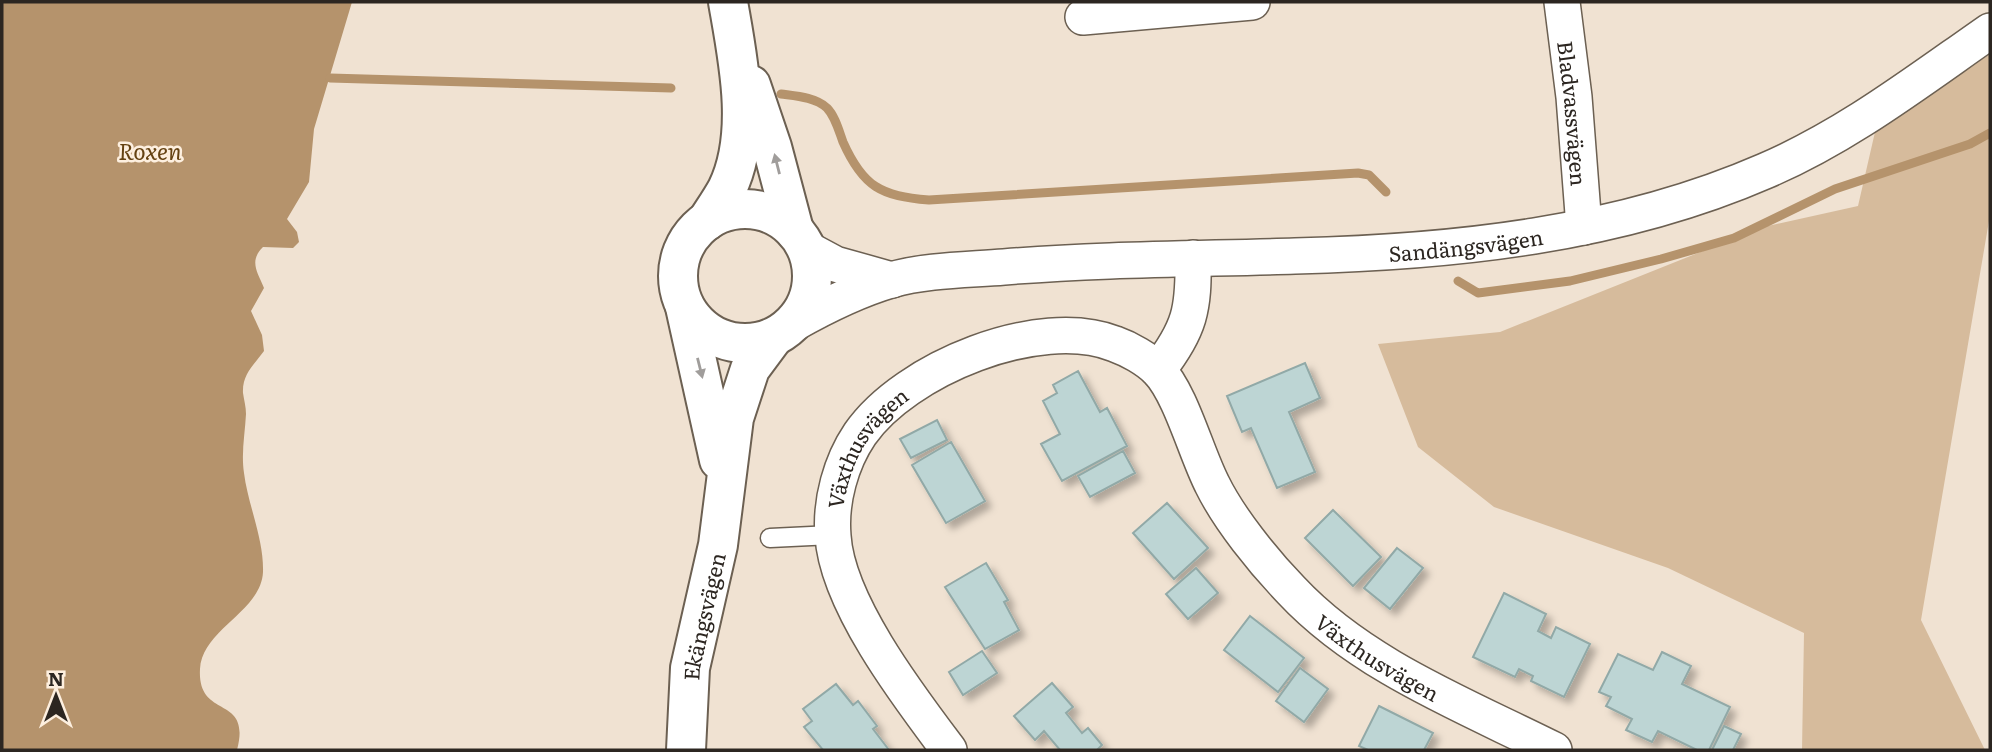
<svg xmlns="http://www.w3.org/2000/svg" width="1992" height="752" font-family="Literata,serif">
<defs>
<filter id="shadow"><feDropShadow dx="6" dy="6" stdDeviation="3.5" flood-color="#0004"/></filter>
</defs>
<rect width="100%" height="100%" fill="#f0e2d2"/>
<!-- green -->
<path fill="#d6bb9c" d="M1990,54V215L1921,620L1985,750H1802L1804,633L1668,568L1494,507L1418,447L1378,344L1500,332L1763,227L1858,206L1875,132Z"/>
<!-- water -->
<path fill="#b5936c" d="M2,2H352L314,129L309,182L287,219L297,232L299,242L293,248L263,247C249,261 257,271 264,288L251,311L262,335L264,351C254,365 242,374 243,393C244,400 246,407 246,414C245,434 241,452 244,473C248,505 264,539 263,572C261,612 202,629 200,669C197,721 252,693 237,750H2Z"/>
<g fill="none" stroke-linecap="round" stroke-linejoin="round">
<!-- stream -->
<path stroke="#b5936c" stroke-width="9" d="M330,78L671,88
M781,94C795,96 815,97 827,108C835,116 839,131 843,142C863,187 881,196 929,200L1358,173L1369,175L1386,192
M1458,281L1478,293L1570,281L1661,259L1734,238L1835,189L1970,144L1990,133"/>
</g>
<!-- building -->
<path fill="#bdd5d4" stroke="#91a9a7" stroke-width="2" filter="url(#shadow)" d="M1305,363L1320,398L1289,412L1315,472L1277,488L1251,428L1242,432L1227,396Z
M1078,371L1100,412L1107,408L1127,446L1062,481L1041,444L1060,434L1043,401L1057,393L1053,385Z
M937,420L947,440L911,458L900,439Z
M951,442L985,501L946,523L912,465Z
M1123,451L1135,473L1090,497L1078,476Z
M1167,503L1208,548L1174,579L1133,533Z
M1333,510L1381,557L1353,586L1305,538Z
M1397,548L1423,568L1390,609L1364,588Z
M986,563L1008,600L1004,602L1019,630L985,649L945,587Z
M1196,568L1218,593L1188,619L1166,594Z
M1504,593L1546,614L1538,631L1551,638L1556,627L1590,644L1564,697L1531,681L1533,676L1519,669L1515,677L1473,657Z
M1250,616L1304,658L1278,692L1224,650Z
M982,651L997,673L963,695L949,672Z
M1662,652L1691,666L1682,684L1730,707L1709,750H1697L1658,731L1652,742L1626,730L1632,719L1606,706L1611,697L1599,692L1618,654L1653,670Z
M1300,668L1328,689L1304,722L1276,701Z
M1052,683L1073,707L1066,713L1082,733L1088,728L1102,745L1097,750H1060L1044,731L1035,740L1014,716Z
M836,684L853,705L858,701L877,726L873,729L889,750H823L804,727L812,721L803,709Z
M1379,706L1433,733L1424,750H1368L1359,746Z
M1724,726L1741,734L1733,750H1712Z"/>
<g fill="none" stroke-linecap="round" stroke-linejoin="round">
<!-- lane casing -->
<g stroke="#6c6052" stroke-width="21">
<path id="lane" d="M770,538L832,535"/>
</g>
<!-- street casing -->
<g stroke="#6c6052" stroke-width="38">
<g id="street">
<path id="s1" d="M1562,2L1574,97L1584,227"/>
<path d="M1083,17L1252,2"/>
<path d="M807,249L835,264L892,280"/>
<path id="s2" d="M793,324C823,307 857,290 891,280C926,270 967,270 1004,267C1101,259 1198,259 1295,256C1454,252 1618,235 1765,171C1847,136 1918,81 1990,31"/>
<path d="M1158,370C1190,329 1194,309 1193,258"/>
<path id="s3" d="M949,750C909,697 837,603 833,536C830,501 841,462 860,434C905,369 1039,314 1115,344C1129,349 1147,359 1158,370C1181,394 1196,453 1212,484C1229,519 1264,562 1291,590C1361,665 1464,705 1554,750"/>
</g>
</g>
<!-- secondary casing -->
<g stroke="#6c6052" stroke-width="42">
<g id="secondary">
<path d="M751,85L772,147L794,230"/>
<circle cx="745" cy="276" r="67"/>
<path d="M707,221C714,210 721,200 727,189C754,134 738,59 728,2"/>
<path d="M685,307L719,460"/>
<path id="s4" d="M686,750L690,668L718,545L734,418L750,369L773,338"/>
</g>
</g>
<!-- lane -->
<use href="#lane" stroke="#fff" stroke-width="18"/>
<!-- street -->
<use href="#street" stroke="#fff" stroke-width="35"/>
<!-- secondary -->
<use href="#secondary" stroke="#fff" stroke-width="38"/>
</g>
<!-- one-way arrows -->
<defs><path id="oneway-solid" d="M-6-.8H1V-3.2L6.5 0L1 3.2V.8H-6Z" transform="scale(1.75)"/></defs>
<g fill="#a09d9b">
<use href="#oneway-solid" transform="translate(777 164) rotate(-104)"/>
<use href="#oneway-solid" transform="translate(700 368) rotate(76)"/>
</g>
<g text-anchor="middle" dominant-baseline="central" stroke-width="5" stroke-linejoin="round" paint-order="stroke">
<!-- street labels -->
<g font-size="21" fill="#2c2621" stroke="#fdefdf">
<text stroke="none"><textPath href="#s1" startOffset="112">Bladvassvägen</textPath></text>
<text stroke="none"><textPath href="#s2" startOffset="684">Sandängsvägen</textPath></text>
<text stroke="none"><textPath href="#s3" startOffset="345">Växthusvägen</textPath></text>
<text stroke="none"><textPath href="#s4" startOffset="135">Ekängsvägen</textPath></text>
<text stroke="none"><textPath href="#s3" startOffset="1059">Växthusvägen</textPath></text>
</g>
<!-- water labels -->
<g font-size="23" font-style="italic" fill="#654212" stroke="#fdefdf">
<text x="150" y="150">Roxen</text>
</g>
</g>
<!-- border -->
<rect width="1992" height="752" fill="none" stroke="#2c2621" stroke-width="7"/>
<!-- north arrow -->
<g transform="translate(56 696)" stroke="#fdefdf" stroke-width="5" paint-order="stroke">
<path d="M0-5L12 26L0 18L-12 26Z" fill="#2c2621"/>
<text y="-10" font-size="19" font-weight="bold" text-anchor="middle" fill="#2c2621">N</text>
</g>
</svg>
